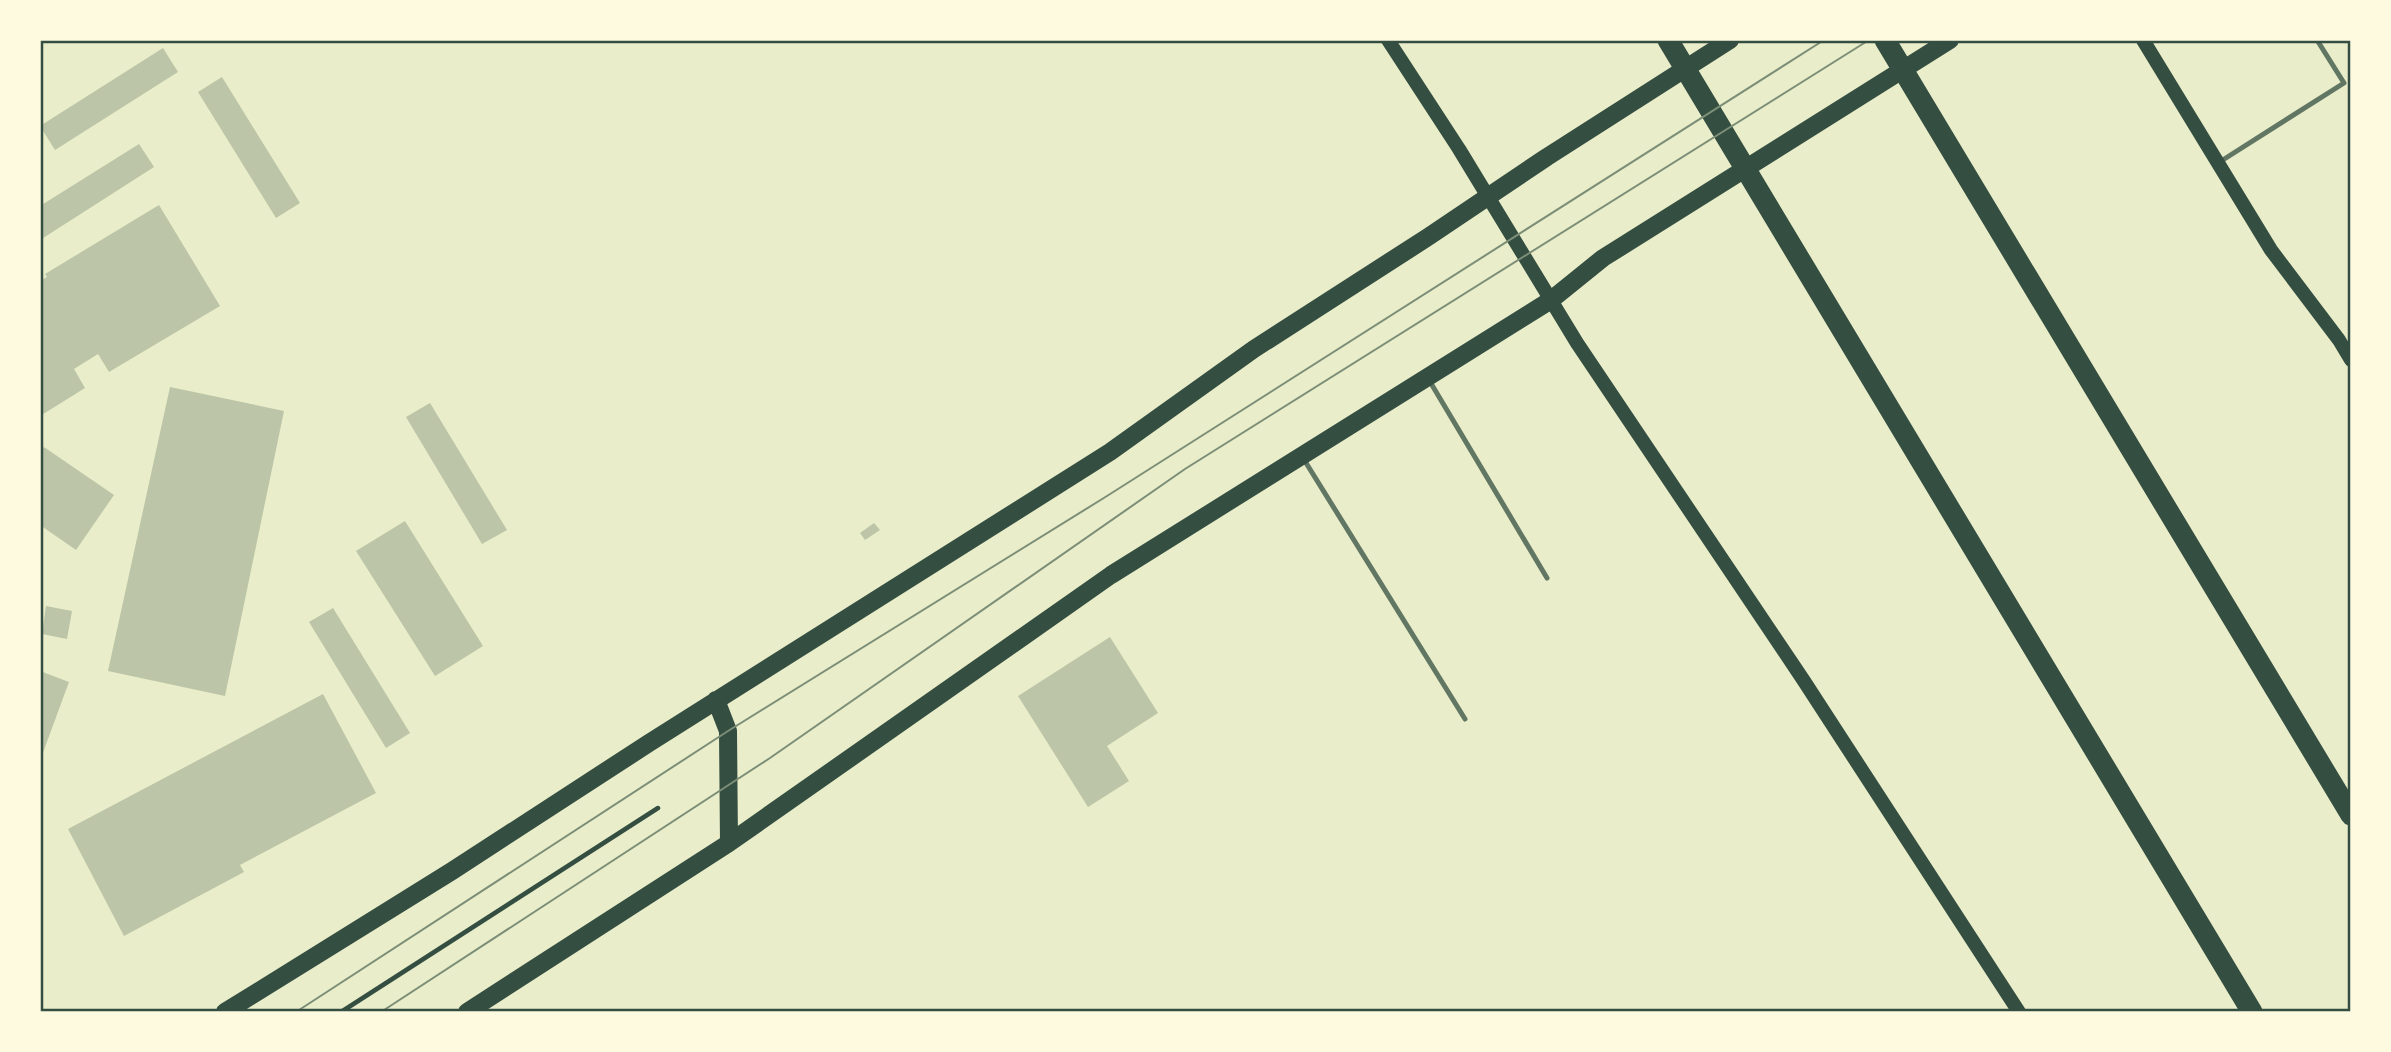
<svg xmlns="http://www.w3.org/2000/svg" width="2391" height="1052" font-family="'Sofia Sans Condensed',sans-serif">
<rect width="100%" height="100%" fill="#e9edc9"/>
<!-- building -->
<path fill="#bcc5a7" d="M163,48L178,72L55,150L40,126Z
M222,77L300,203L276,218L198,92Z
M139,144L154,167L40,240V206Z
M159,205L220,306L109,372L98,354L74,369L85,388L40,416V281L47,277L45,274Z
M170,387L284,411L225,696L108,671Z
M430,403L507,530L482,544L406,417Z
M44,447L114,495L76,550L40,525V453Z
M405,521L483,646L435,676L356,551Z
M874,523L880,530L865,540L860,533Z
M46,606L72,611L67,639L42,634Z
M333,608L410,733L386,748L309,622Z
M1110,637L1158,713L1107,746L1129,781L1088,807L1018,696Z
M40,671L69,682L41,758H40Z
M323,694L376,793L240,865L244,872L124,936L68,829Z"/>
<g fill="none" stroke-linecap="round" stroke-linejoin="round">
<!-- path -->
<path stroke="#344e41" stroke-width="4.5" d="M341,1012L658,808"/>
<!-- service -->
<path stroke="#617663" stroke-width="5" d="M2218,163L2344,83L2317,40
M1429,380L1547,578
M1303,458L1465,719"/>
<!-- secondary -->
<path stroke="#344e41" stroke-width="14" d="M1388,40L1459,149L1577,343L1804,681L2019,1012
M2143,40L2271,250L2339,340L2351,360"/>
<!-- primary -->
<path stroke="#344e41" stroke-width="18" d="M716,700L728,731L729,843
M225,1012L452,871L649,743L1110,452L1254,349L1428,237L1547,157L1730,40
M467,1012L729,843L1111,575L1551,300L1603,258L1950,40"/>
<!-- motorway -->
<path stroke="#344e41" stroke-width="21" d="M1668,40L2252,1012
M1885,40L2351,815"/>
<!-- tram -->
<path stroke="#7c8e77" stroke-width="2" d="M296,1012L728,731L1107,496L1824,40
M381,1012L770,758L1185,469L1869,40"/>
</g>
<!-- border -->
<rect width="2391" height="1052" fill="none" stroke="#fefae0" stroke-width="84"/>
<rect x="42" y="42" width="2307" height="968" fill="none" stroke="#344e41" stroke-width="2.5"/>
</svg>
